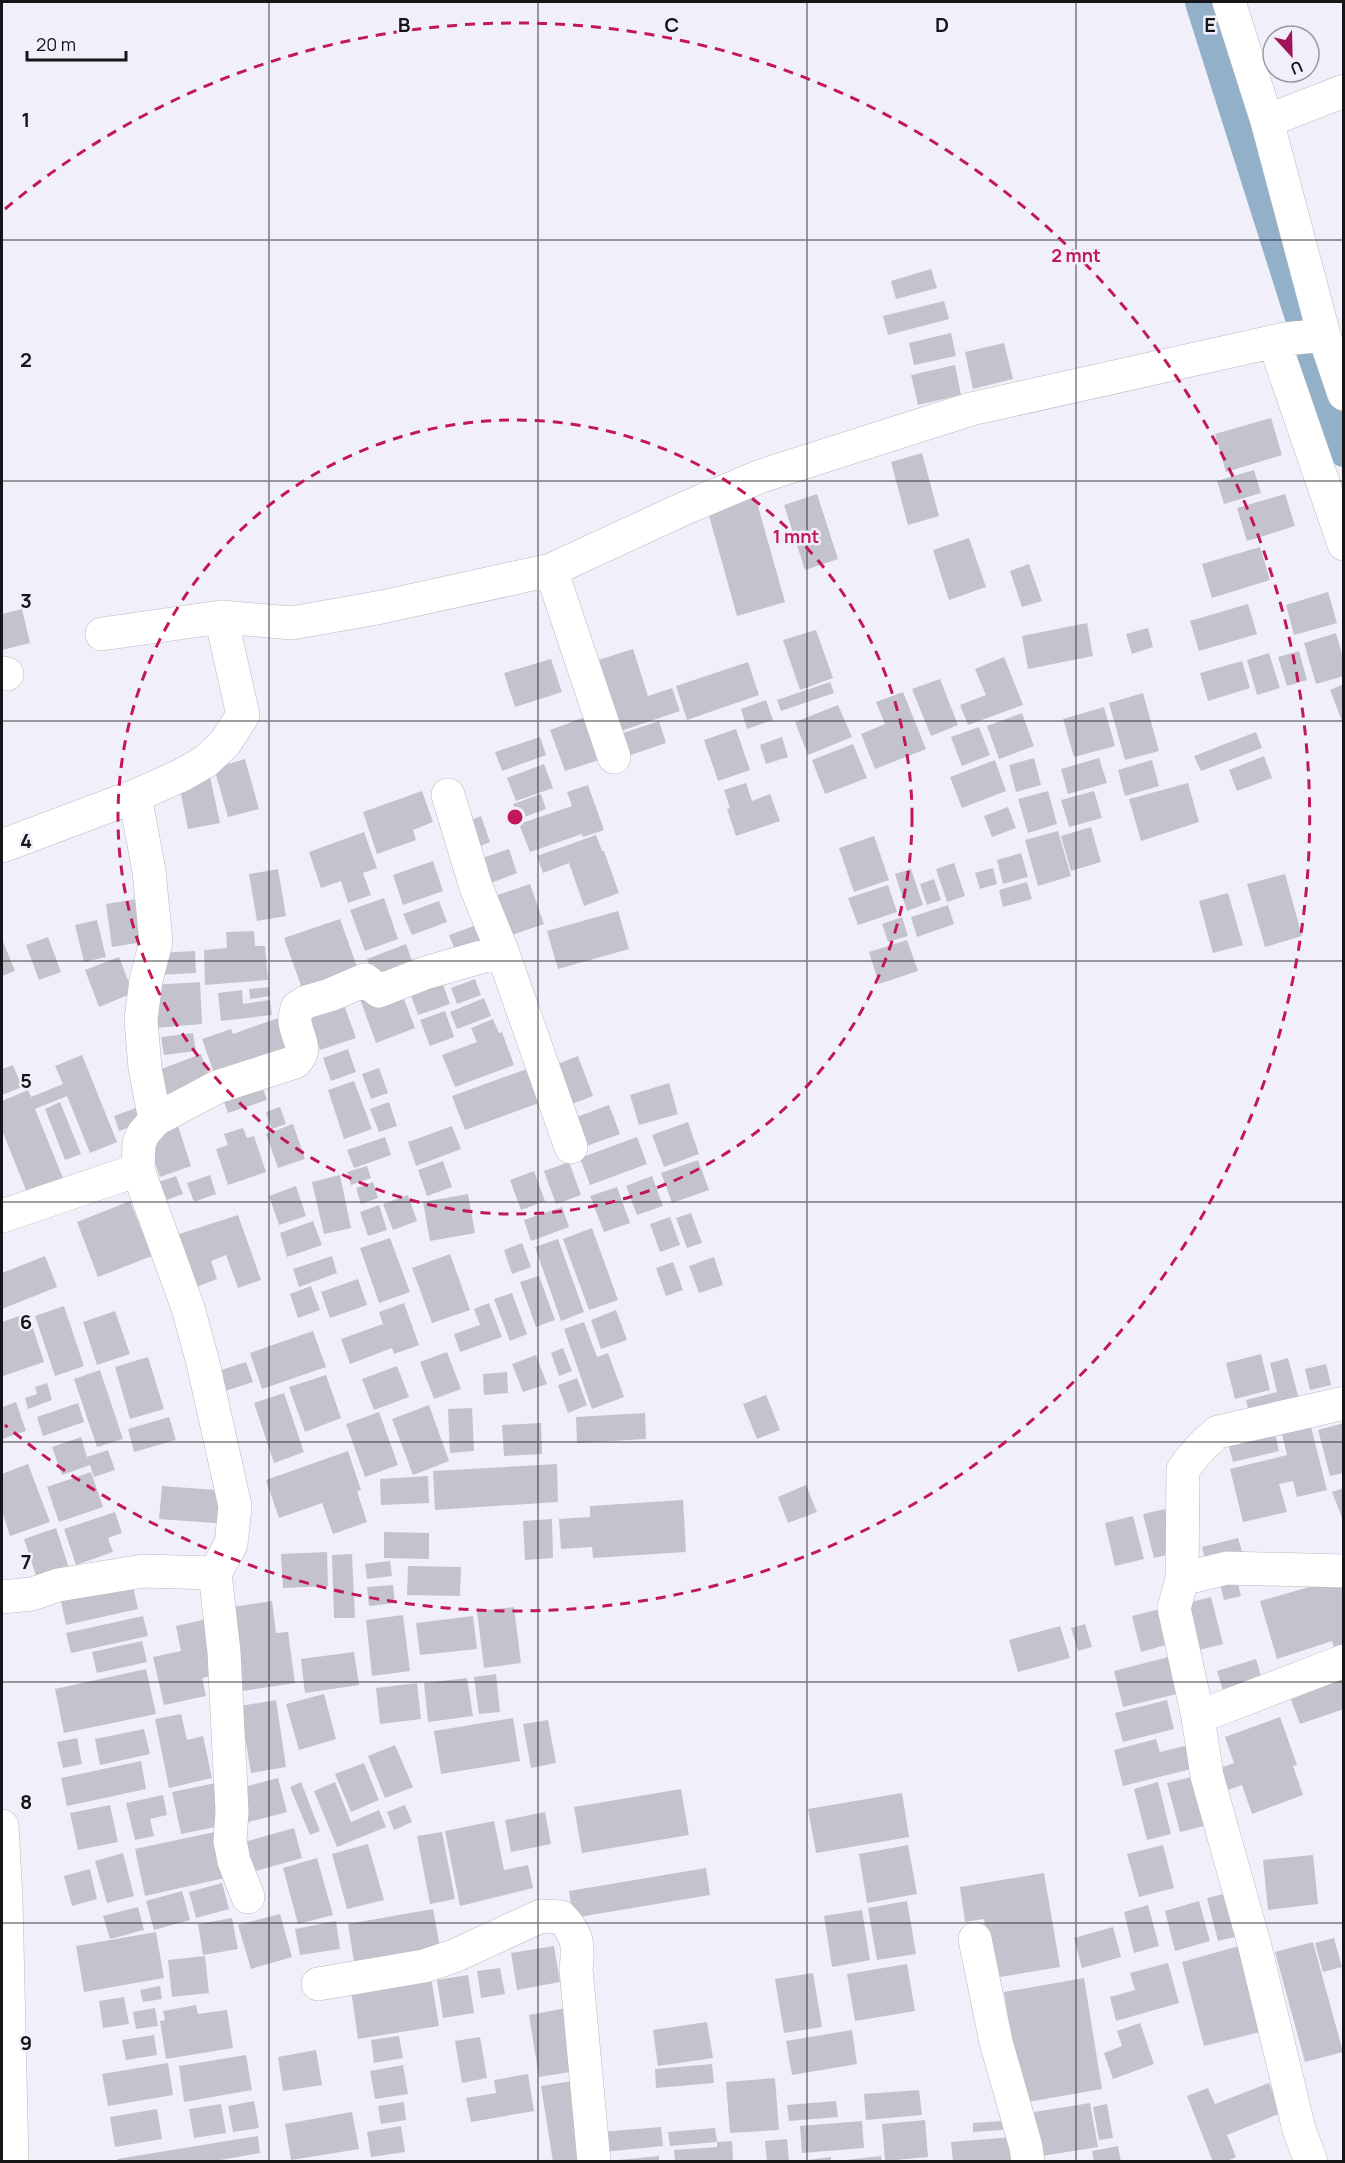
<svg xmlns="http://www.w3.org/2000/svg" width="1345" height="2163" font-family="Manrope,sans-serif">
<rect width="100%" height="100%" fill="#f1f0fa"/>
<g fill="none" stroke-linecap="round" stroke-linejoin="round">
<!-- canal -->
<path stroke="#93b0c9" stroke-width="34" d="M1202,2L1344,450"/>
</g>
<!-- building -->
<path fill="#c4c3cd" d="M931,269L937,288L896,299L891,281Z
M944,301L949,319L888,335L883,316Z
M951,333L956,356L914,365L909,343Z
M1004,343L1013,379L973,389L965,352Z
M955,365L961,395L918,405L911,375Z
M1271,418L1282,455L1226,472L1215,434Z
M922,453L939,516L908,525L891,462Z
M1254,470L1261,493L1224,504L1217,481Z
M754,492L785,602L737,616L706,505Z
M817,494L838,559L805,570L784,505Z
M1285,494L1295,526L1247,541L1237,508Z
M969,538L986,587L949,600L933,550Z
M1260,547L1270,580L1212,598L1202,564Z
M1029,564L1042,601L1022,607L1010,571Z
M1328,592L1337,623L1294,635L1286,605Z
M1248,604L1257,634L1199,651L1190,621Z
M22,609L30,643L2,650V614Z
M1087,623L1093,656L1028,669L1022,636Z
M1148,628L1153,647L1132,654L1126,634Z
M816,630L833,678L800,690L783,640Z
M1336,633L1344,661V676L1316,684L1304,643Z
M633,649L648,696L672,688L680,711L615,733L592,662Z
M1299,651L1307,680L1287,686L1278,657Z
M1269,653L1280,688L1257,695L1247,660Z
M1004,657L1023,705L968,725L960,705L986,695L975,669Z
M551,659L562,692L515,707L504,673Z
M1242,661L1250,688L1208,701L1200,673Z
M748,662L759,695L687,720L676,686Z
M940,679L958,725L931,736L912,689Z
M830,682L834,693L781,711L777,700Z
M1344,684V724H1343L1330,690Z
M903,692L926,749L875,769L861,734L885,724L876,702Z
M1143,693L1159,751L1125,760L1109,703Z
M766,700L773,720L747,729L741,709Z
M838,705L852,737L808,755L795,722Z
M1104,707L1115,746L1074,757L1063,719Z
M1022,713L1034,746L999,759L987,726Z
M585,717L605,758L565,771L550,730Z
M659,721L666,743L625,757L617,735Z
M979,727L990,755L962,766L951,737Z
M736,729L750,770L718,781L704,740Z
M1256,732L1262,748L1201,771L1194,756Z
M540,737L546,755L502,771L495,752Z
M782,737L788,757L766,764L760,745Z
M853,744L867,778L825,794L812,760Z
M1264,756L1272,778L1237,791L1229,770Z
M1034,758L1041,785L1016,792L1009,765Z
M1099,758L1107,783L1068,794L1061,769Z
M245,759L259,809L228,817L214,768Z
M995,760L1006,791L962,808L950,777Z
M1152,760L1159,786L1125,796L1118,770Z
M544,764L553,788L516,801L507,778Z
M209,772L220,823L188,829L178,779Z
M746,783L752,801L770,794L780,821L736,836L727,809L730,808L724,790Z
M1188,783L1199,822L1141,841L1129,799Z
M588,785L604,830L583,837L582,834L530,852L519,824L572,806L567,792Z
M422,791L433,822L413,830L416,840L377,854L363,812Z
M1048,791L1057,824L1028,833L1018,799Z
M1094,791L1102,818L1069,827L1061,800Z
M541,794L546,809L519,819L513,804Z
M1008,807L1016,828L992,837L984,816Z
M481,816L490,842L474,849L464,823Z
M1091,827L1101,862L1071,871L1061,836Z
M1058,831L1071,876L1038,886L1025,840Z
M364,832L377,868L363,873L371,895L348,903L341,881L321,888L309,852Z
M596,835L602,851H604L619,893L584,906L569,863L543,873L537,856Z
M874,836L889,880L854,892L839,848Z
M509,849L517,873L488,884L479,859Z
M1021,853L1028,877L1003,884L997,860Z
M433,861L443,891L403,905L393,875Z
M954,863L965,896L947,902L936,869Z
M993,868L997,884L980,889L975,873Z
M278,869L286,916L257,921L249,874Z
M911,869L923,905L907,911L895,874Z
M1285,874L1302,936L1265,947L1247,884Z
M934,879L941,900L927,905L920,884Z
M1027,882L1032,899L1003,907L999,890Z
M530,884L544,924L506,937L492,897Z
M888,885L897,912L858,925L848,898Z
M1228,893L1243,945L1213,953L1199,901Z
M143,898L149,941L112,947L106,904Z
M384,898L398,939L365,951L350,910Z
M439,901L447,922L412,935L403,914Z
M948,905L954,924L917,937L911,917Z
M618,911L629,949L558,969L547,931Z
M902,917L908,936L888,942L882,924Z
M340,919L361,978L305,997L284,938Z
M97,920L106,957L84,962L75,925Z
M485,922L494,945L458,958L449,935Z
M254,931L255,946H265L268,980L205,985L204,950L227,948L226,932Z
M48,937L61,972L39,980L26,945Z
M2,939L15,971L2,976Z
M907,940L918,971L879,984L869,952Z
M406,944L417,975L378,989L367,959Z
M195,951L196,973L159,975L158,953Z
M119,957L133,993L99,1007L85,970Z
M438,971L450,1004L418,1015L406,982Z
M475,979L481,995L457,1004L451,988Z
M200,982L202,1024L155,1028L152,985Z
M399,986L415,1028L376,1043L357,991Z
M269,987L270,996L250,999L249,989Z
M242,990L243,1004L270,1000L272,1015L221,1021L218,993Z
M484,998L491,1016L457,1029L450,1012Z
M342,999L356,1038L320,1050L306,1011Z
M445,1011L454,1037L430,1046L420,1020Z
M281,1017L295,1058L216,1079L202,1039L231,1029L233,1034Z
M493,1019L499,1033L502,1032L514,1065L455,1087L442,1055L477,1042L471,1028Z
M193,1033L196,1051L164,1055L161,1037Z
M348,1049L356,1072L331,1081L323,1058Z
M201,1054L212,1084L161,1102L151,1073Z
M82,1055L117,1142L90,1153L67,1096L35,1109L65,1183L29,1198L2,1130V1101L28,1090L31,1097L63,1084L55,1066Z
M578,1056L593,1096L564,1107L550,1067Z
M13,1065L22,1087L2,1095V1069Z
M535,1066L547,1100L465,1130L452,1096Z
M379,1068L388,1093L371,1099L362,1074Z
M259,1077L267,1100L228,1113L220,1091Z
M354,1081L372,1129L344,1139L328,1090Z
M669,1083L678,1114L639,1125L630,1095Z
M60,1102L81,1154L65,1160L45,1109Z
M389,1102L397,1126L379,1132L370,1109Z
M147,1104L152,1119L119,1131L114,1116Z
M609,1105L620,1134L581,1148L571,1119Z
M280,1107L286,1124L272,1129L266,1112Z
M688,1122L699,1154L664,1167L652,1135Z
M177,1123L191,1166L160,1177L145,1135Z
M293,1124L305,1159L278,1168L266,1134Z
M452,1126L461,1149L416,1166L408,1142Z
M243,1128L247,1138L254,1136L266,1172L228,1185L216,1149L228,1145L224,1134Z
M385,1137L391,1155L354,1168L347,1150Z
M637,1137L647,1164L590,1185L580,1158Z
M698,1160L709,1190L672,1203L661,1173Z
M443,1161L452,1187L427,1196L418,1170Z
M569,1162L581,1195L556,1204L544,1171Z
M367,1166L371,1178L351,1185L347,1172Z
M534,1171L545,1201L521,1210L510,1180Z
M210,1175L216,1194L194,1202L187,1183Z
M340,1175L351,1228L324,1234L312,1182Z
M176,1176L183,1194L161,1202L155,1183Z
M652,1176L663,1206L637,1215L626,1186Z
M373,1182L378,1198L361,1204L356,1188Z
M296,1186L306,1216L279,1225L269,1196Z
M617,1187L630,1223L604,1232L590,1196Z
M468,1194L475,1233L430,1241L423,1202Z
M408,1195L417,1221L393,1230L383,1204Z
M130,1201L152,1256L98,1277L77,1222Z
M379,1205L387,1230L368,1236L360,1212Z
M562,1207L569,1227L531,1241L524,1220Z
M691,1213L702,1243L687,1248L676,1218Z
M238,1215L261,1280L238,1288L226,1255L211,1261L217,1279L189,1290L170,1237Z
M670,1217L680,1245L660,1252L650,1224Z
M313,1221L322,1245L287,1257L280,1233Z
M592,1228L618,1300L589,1310L563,1239Z
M390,1238L410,1292L379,1303L360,1248Z
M558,1239L584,1312L561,1321L535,1247Z
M522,1243L531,1267L512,1274L504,1250Z
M450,1254L470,1310L432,1323L412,1268Z
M45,1256L57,1287L2,1309V1273Z
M332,1256L337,1273L299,1287L293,1269Z
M714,1257L723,1285L699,1293L689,1266Z
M673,1262L683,1290L666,1296L656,1268Z
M539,1276L555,1320L536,1327L520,1282Z
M358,1279L367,1305L330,1318L321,1292Z
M311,1286L320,1310L298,1318L290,1294Z
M512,1293L527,1334L510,1341L494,1299Z
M404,1303L419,1345L394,1354L392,1348L350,1364L341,1339L383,1324L379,1312Z
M489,1303L502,1337L460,1352L454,1334L480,1325L474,1309Z
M64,1306L84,1366L55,1376L35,1316Z
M616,1310L627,1340L601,1349L591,1320Z
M115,1311L130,1354L97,1365L83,1322Z
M28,1313L44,1362L3,1376L2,1370V1322Z
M584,1322L597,1357L608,1353L624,1397L592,1409L564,1329Z
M313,1331L326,1367L262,1389L250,1353Z
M563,1348L572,1371L559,1376L551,1353Z
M447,1352L461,1389L434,1399L420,1362Z
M1261,1354L1270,1390L1235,1399L1226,1363Z
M536,1355L547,1384L523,1392L512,1364Z
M148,1357L164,1409L130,1419L115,1367Z
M1288,1358L1299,1399L1249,1412L1246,1400L1277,1392L1270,1363Z
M246,1362L253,1382L222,1392L215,1372Z
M1326,1364L1331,1385L1310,1390L1305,1369Z
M397,1366L409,1397L374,1410L362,1379Z
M100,1370L123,1439L97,1447L74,1379Z
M507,1372L508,1393L484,1395L483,1374Z
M326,1375L341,1418L305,1432L289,1387Z
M577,1378L587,1405L568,1413L558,1385Z
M47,1383L52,1400L28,1409L25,1398L37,1394L35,1387Z
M284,1393L304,1452L274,1463L254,1403Z
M766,1395L780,1430L757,1439L743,1404Z
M16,1402L26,1431L2,1439V1407Z
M78,1403L84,1422L43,1436L37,1417Z
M429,1405L449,1461L413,1475L392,1419Z
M472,1408L474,1451L450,1453L448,1409Z
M379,1412L398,1465L365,1477L346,1424Z
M645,1413L646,1439L577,1443L576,1417Z
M169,1417L176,1440L134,1452L128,1429Z
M1309,1419L1327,1490L1297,1497L1293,1481L1279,1484L1287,1512L1243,1522L1230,1469L1287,1455L1280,1426Z
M541,1423L542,1454L504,1456L502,1425Z
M1344,1423V1473L1330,1476L1318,1430Z
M1274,1428L1279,1451L1233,1462L1227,1440Z
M81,1437L87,1457L108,1450L115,1470L94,1477L90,1465L62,1475L52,1447Z
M348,1451L361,1490L357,1491L367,1522L333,1534L322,1503L279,1518L266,1480Z
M28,1464L50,1522L10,1536L2,1511V1474Z
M557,1464L558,1502L435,1510L433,1471Z
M91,1472L103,1507L59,1522L47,1487Z
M428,1476L429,1503L381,1505L380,1479Z
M806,1485L817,1512L788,1523L778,1497Z
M162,1486L230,1491L228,1524L159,1519Z
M1344,1488V1520H1343L1332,1492Z
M683,1500L686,1552L593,1558L592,1547L561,1549L559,1519L590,1517V1506Z
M1165,1509L1176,1553L1154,1558L1143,1514Z
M115,1512L122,1533L108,1538L113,1552L76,1565L64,1529Z
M1133,1516L1144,1559L1115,1566L1105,1523Z
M552,1519L553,1558L525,1560L523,1521Z
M56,1528L70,1571L38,1582L24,1539Z
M384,1532L429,1533V1559L384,1558Z
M1238,1538L1243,1555L1206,1564L1202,1547Z
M327,1552L328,1586L283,1588L281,1554Z
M352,1554L355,1618H334L332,1555Z
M390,1561L392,1576L367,1579L365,1564Z
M408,1566L461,1567L460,1596L407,1595Z
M1344,1577V1649L1335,1651L1332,1641L1277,1659L1260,1601Z
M1237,1580L1241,1596L1224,1600L1220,1584Z
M132,1581L138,1609L66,1625L60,1597Z
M393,1585L395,1603L369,1606L367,1587Z
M1211,1597L1223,1644L1191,1652L1179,1605Z
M272,1601L276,1633L288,1632L295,1683L243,1691L232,1607Z
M514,1607L521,1663L484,1668L477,1611Z
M1160,1609L1169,1644L1141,1652L1132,1616Z
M403,1615L410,1671L372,1676L366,1620Z
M143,1616L148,1636L71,1653L66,1633Z
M473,1616L477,1649L420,1655L416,1623Z
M207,1619L219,1674L202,1678L206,1696L164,1705L153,1657L181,1651L176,1626Z
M1085,1624L1092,1647L1078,1651L1071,1628Z
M1060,1626L1070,1658L1018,1672L1009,1640Z
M142,1641L147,1662L97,1673L92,1652Z
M354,1652L359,1685L305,1693L301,1659Z
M1172,1656L1181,1693L1123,1707L1114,1671Z
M1256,1659L1264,1686L1225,1697L1217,1671Z
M146,1669L156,1714L64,1733L55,1689Z
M496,1674L500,1712L479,1714L474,1677Z
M1344,1677V1709L1300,1724L1290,1697Z
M467,1678L473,1716L428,1722L424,1683Z
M417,1683L421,1719L380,1724L376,1688Z
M324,1694L336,1739L299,1750L286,1704Z
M276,1700L286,1767L251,1773L240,1706Z
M1167,1700L1174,1729L1123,1742L1115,1713Z
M181,1714L187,1740L203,1736L212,1778L169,1788L155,1719Z
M1280,1717L1297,1765L1293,1766L1303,1795L1252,1814L1242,1785L1220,1793L1212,1771L1234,1763L1225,1737Z
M513,1718L520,1761L441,1774L434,1731Z
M548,1720L556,1763L531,1768L523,1724Z
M144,1729L150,1754L100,1765L95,1739Z
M77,1738L82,1764L63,1768L57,1742Z
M1156,1739L1160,1752L1193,1744L1199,1767L1123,1786L1114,1750Z
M395,1745L413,1787L385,1798L368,1756Z
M141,1761L146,1789L67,1806L61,1778Z
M364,1763L379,1800L351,1812L335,1774Z
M1200,1775L1212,1824L1180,1832L1167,1783Z
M278,1778L287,1812L245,1823L236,1789Z
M301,1782L320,1831L310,1835L290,1787Z
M335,1782L351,1822L379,1810L386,1827L337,1847L314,1791Z
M1158,1782L1171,1834L1147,1840L1134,1789Z
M216,1783L225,1825L181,1834L172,1792Z
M681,1789L689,1835L582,1853L574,1807Z
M902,1793L909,1837L816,1853L808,1809Z
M163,1795L167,1815L150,1819L154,1836L135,1840L126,1803Z
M110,1805L118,1842L78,1850L70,1813Z
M405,1805L412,1822L394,1830L387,1812Z
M545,1812L551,1844L511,1852L505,1820Z
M494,1821L504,1870L528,1865L533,1888L460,1906L445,1831Z
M294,1828L302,1858L245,1874L237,1844Z
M219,1831L229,1877L145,1896L135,1849Z
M442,1832L455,1899L430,1904L417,1836Z
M368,1844L384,1900L347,1909L332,1854Z
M908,1845L917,1894L867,1903L859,1854Z
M1163,1845L1174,1888L1139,1897L1127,1854Z
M123,1853L134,1896L107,1903L95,1861Z
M1313,1855L1318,1904L1268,1910L1263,1860Z
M317,1858L333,1915L298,1924L283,1868Z
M706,1868L710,1895L573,1918L569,1891Z
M90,1869L97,1899L72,1906L64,1876Z
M1044,1873L1060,1967L994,1978L984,1919L965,1922L960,1887Z
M222,1883L229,1909L196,1918L189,1892Z
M182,1891L190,1920L154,1930L146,1901Z
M1232,1892L1243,1935L1218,1941L1207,1898Z
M907,1901L916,1954L877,1960L868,1908Z
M1199,1901L1210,1941L1175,1951L1165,1911Z
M1148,1905L1159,1946L1134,1953L1124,1912Z
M138,1907L144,1930L110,1939L103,1916Z
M433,1909L441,1953L355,1968L348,1924Z
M862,1910L870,1960L832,1967L824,1916Z
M280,1914L292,1957L251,1969L238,1925Z
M232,1918L238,1949L203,1955L198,1924Z
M336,1921L340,1949L300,1955L295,1929Z
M1113,1927L1121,1957L1082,1968L1074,1938Z
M156,1932L164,1978L84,1992L76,1946Z
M1334,1938L1342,1967L1323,1972L1315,1943Z
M1313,1942L1343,2052L1305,2062L1275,1952Z
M554,1946L560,1982L517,1990L511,1953Z
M1239,1946L1264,2031L1204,2046L1182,1962Z
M205,1956L209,1993L172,1997L168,1960Z
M1168,1963L1179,2003L1116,2021L1110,1997L1135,1990L1130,1973Z
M907,1964L915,2011L855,2021L847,1974Z
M500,1968L505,1994L481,1998L477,1971Z
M813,1973L822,2027L784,2033L775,1979Z
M468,1975L474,2013L443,2018L437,1980Z
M431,1977L439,2026L358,2039L351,1990Z
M1084,1978L1102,2089L1022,2103L1004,1992Z
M160,1986L162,1999L143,2002L140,1990Z
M124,1997L129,2024L103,2028L99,2001Z
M196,2005L198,2014L227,2010L233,2048L166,2059L160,2021L165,2020L163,2011Z
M155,2008L158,2026L136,2029L133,2012Z
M566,2008L576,2071L539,2077L529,2015Z
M707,2022L713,2058L658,2066L653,2030Z
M1140,2023L1154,2064L1113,2079L1104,2053L1122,2046L1117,2031Z
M852,2030L857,2064L792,2075L786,2041Z
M154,2035L157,2055L126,2060L122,2040Z
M399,2036L403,2058L374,2063L371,2040Z
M480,2037L487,2078L462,2083L455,2041Z
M316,2050L322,2085L283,2091L278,2057Z
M246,2055L252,2090L184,2102L179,2066Z
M168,2063L173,2095L108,2106L102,2074Z
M712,2064L714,2083L656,2088L655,2069Z
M403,2065L408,2094L375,2099L370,2071Z
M528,2074L534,2111L471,2122L466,2098L496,2093L494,2080Z
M775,2078L779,2130L730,2133L726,2082Z
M572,2081L585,2160L553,2162L541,2086Z
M1269,2083L1281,2113L1227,2135L1236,2157L1225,2162H1213L1187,2096L1208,2088L1215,2104Z
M919,2090L922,2115L866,2120L864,2094Z
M254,2101L259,2128L233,2132L228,2106Z
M836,2101L838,2117L789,2121L787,2105Z
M404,2102L406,2120L381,2124L378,2106Z
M1090,2103L1098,2147L1042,2156L1034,2112Z
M221,2104L226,2133L194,2138L189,2109Z
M1107,2104L1113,2138L1099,2140L1093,2107Z
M157,2109L162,2139L115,2147L110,2117Z
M352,2112L359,2149L291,2160L285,2124Z
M925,2120L928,2157L885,2161L882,2124Z
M862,2121L864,2148L802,2153L800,2126Z
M1002,2121L1003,2130L973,2132V2123Z
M401,2126L405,2152L371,2157L367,2132Z
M661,2127L663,2146L603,2152L601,2132Z
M715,2128L717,2142L670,2146L668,2132Z
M258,2136L260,2153L209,2162H118L117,2159Z
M1014,2137L1016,2162H953L951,2142Z
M787,2139L789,2162H767L765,2141Z
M732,2141L733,2162H675L674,2150L717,2147V2142Z
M1118,2146L1121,2162H1094L1092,2151Z
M659,2156V2162H618V2160Z
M881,2156L882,2162H845V2160Z
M831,2157V2162H808V2160Z"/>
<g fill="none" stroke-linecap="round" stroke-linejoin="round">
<!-- minor casing -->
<g stroke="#b9b9c2" stroke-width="34">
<path id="minor" d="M1229,2L1267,121L1324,335L1344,394
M1267,121L1344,91
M1274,341L1344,544
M551,570L614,757
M102,634L221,617L292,623L382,607L551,570L683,509L761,476L971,409L1285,339L1324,335
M2,673L7,674
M135,796L149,871L156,942L146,980L141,1020L145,1068L155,1120L143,1134L139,1144L138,1170L188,1308L203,1363L235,1506L231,1544L215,1573
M2,846L135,796L182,775L206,761L225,743L243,715L221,617
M502,951L571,1147
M155,1120L217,1087L295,1062C309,1049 297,1038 295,1022C294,1018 296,1012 297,1008L306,1002L330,995L365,980L379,991L425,973L502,951L476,887L448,795
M2,1216L138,1170
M1182,1579L1227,1568L1344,1571
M2,1597L32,1594L58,1585L143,1571L215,1573L224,1652L232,1811L230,1841L234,1861L248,1897
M1198,1717L1344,1661
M2,1826L6,1899L12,2162
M975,1939L996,2042L1026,2147L1028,2162
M318,1984L424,1966L454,1956L541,1916L561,1917C578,1935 579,1945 576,1969L594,2162
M1311,2162L1299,2129L1255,1947L1207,1776L1198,1717L1174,1608L1182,1579L1183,1470C1193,1455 1204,1443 1218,1432L1344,1403"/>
</g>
<!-- minor -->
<use href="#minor" stroke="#fff" stroke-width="33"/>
</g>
<!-- grid -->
<path fill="none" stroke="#161619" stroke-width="1.5" stroke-opacity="0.55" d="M269,2V2162M538,2V2162M807,2V2162M1076,2V2162M2,240H1344M2,481H1344M2,721H1344M2,961H1344M2,1202H1344M2,1442H1344M2,1682H1344M2,1923H1344"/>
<!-- distance rings -->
<g fill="none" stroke="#c2185b" stroke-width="3" stroke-dasharray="10 8">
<circle cx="515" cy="817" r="397"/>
<path d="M5 209A794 794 0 1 1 5 1425"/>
</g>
<g font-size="20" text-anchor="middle" font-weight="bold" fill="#161619" stroke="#f1f0fa" stroke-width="5" stroke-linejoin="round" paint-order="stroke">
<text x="404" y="32">B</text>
<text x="672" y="32">C</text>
<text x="942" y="32">D</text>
<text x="1210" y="32">E</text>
<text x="26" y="127">1</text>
<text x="26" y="367">2</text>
<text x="26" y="608">3</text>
<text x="26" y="848">4</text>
<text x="26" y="1088">5</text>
<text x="26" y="1329">6</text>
<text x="26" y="1569">7</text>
<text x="26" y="1809">8</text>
<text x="26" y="2050">9</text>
</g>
<circle cx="515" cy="817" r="9" fill="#c2185b" stroke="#f1f0fa" stroke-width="3"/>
<g font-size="18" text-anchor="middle" font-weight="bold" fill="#c2185b" stroke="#f1f0fa" stroke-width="5" stroke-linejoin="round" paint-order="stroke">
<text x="1076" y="262">2 mnt</text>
<text x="796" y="543">1 mnt</text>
</g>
<!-- border -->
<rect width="1345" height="2163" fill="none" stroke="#161619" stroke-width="6"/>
<!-- north arrow -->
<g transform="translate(1291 54) rotate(158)"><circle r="28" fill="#f1f0fa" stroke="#9999a0" stroke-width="1.5"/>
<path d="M0-4.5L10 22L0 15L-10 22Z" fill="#a1135b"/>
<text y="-9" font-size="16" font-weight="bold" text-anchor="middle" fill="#161619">U</text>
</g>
<!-- scale -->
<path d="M27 51v9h99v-9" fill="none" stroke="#161619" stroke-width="3"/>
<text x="36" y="51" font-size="18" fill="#161619" stroke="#f1f0fa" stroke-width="4.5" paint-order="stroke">20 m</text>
</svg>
